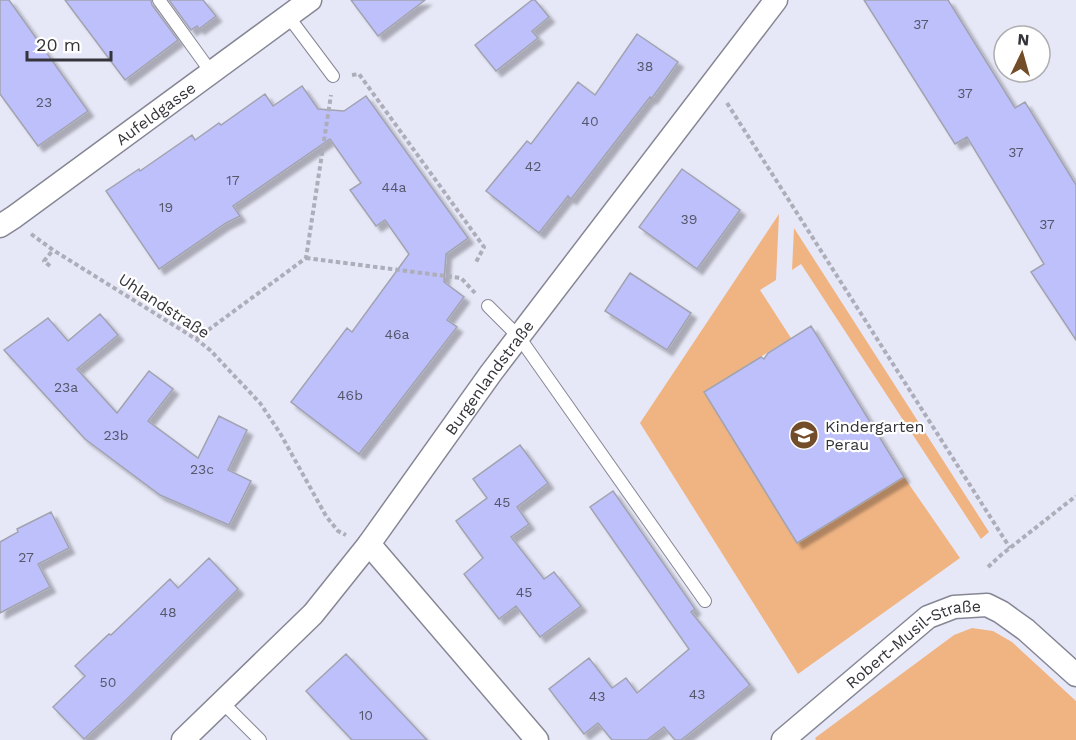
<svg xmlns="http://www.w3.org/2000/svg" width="1076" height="740" font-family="'Work Sans',sans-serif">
<defs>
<filter id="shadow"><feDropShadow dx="5.5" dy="5.5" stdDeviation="1.5" flood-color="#0004"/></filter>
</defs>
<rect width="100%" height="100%" fill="#e7e8f7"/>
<!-- green -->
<path fill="#f0b483" d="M779,214L776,280L760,290L791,338L704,392L797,543L904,477L960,558L798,674L640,423Z
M794,228L989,532L981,539L801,264L792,270Z
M972,628L993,631L1012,642L1076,701V740H816L815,738L954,635Z"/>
<!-- building -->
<path fill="#bec0fc" stroke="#a2a3b0" stroke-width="1.5" filter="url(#shadow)" d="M0,0H9L88,111L38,146L0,94Z
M65,0H151L152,5L178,40L125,80Z
M169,0H203L216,16L199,29L197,26L191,30Z
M351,0H425L378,36Z
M532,0H535L549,17L532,31L538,38L496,71L475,45Z
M864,0H948L1015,108L1025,102L1076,185V340L1031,272L1044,264L967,137L955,144Z
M637,34L678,62L652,98L650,97L571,199L568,196L539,233L486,191L527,141L531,144L578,82L595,95Z
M302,86L318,109L344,111L366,96L468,238L446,254L444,282L464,297L447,320L457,327L359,454L291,402L347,328L352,332L409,254L385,220L376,226L350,190L361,183L330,139L233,206L240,216L226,223L159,269L106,191L139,169L140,171L192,135L195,140L219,123L221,125L265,94L273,106Z
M682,169L740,210L697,269L639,227Z
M630,273L691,313L667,350L605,311Z
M100,314L118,335L77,369L117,413L149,371L173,389L148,421L198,458L219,416L247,430L228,470L251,481L229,525L160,495L85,439L4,350L48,318L68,341Z
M811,326L904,477L797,543L704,392L761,357L764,359L768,353Z
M520,445L548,483L517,507L529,524L511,537L544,579L554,572L581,606L540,637L516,606L499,619L464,574L483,558L456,521L487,498L473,479Z
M613,491L695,609L691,612L750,685L681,740H675L664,727L647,740H612L598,723L584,734L549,689L589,658L612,688L626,678L637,693L689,649L590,507Z
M51,512L69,548L38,564L50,587L0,613V542L18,532L17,529Z
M209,558L238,589L127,699L84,739L53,707L85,676L75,666L109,634L111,635L170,579L178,588Z
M346,654L427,740H352L306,691Z"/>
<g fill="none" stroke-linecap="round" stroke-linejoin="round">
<!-- service casing -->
<g stroke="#868795" stroke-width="14">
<path id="service" d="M159,0L211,72
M288,16L333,76
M488,306L519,337L705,601
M222,702L260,740"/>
</g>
<!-- minor casing -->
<g stroke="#868795" stroke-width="25">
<g id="minor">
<path id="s1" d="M0,226L14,217L310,0"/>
<path d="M369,544L537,740"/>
<path id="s2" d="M183,740L313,614L369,544L491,373L776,0"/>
<path id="s3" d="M783,740L928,617L954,607L987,605L1001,612L1026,630L1076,675"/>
</g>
</g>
<!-- path -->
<path stroke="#aeaeba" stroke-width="4" stroke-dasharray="4.5 3" stroke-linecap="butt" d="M352,75L359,74L484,247L475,264
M727,103L1010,548
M31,234L53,250L196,339L210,350L260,403L280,433L326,516L338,531L346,535
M306,258L461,278L475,293
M50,266L44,261L53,250
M196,339L306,258L331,95
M988,567L1001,555L1076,496"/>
<!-- service -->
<use href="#service" stroke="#fff" stroke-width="12"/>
<!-- minor -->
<use href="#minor" stroke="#fff" stroke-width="22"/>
</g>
<!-- icons -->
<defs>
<g id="school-disc" transform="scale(1.5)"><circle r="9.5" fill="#734c2a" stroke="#fff"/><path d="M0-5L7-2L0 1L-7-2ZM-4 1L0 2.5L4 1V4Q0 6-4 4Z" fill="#fff"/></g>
</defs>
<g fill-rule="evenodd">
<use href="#school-disc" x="804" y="435"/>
</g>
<g text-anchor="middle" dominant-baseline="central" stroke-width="4.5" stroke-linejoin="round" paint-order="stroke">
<!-- number labels -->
<g font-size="14" fill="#56576a">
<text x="921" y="24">37</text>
<text x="645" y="66">38</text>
<text x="965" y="93">37</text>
<text x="44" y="102">23</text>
<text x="590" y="121">40</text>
<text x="1016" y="152">37</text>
<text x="533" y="166">42</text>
<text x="233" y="180">17</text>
<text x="394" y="187">44a</text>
<text x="166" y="207">19</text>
<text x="689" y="219">39</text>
<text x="1047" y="224">37</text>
<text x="397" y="334">46a</text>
<text x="66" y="387">23a</text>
<text x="350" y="395">46b</text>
<text x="116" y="435">23b</text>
<text x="202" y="469">23c</text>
<text x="502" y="502">45</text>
<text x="26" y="557">27</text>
<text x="524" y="592">45</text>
<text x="168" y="612">48</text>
<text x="108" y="682">50</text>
<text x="697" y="694">43</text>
<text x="597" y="696">43</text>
<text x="366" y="715">10</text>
</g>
<!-- street labels -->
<g font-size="16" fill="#34343a" stroke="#fff">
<text stroke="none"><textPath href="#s1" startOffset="192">Aufeldgasse</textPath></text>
<text transform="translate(164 306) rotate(33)">Uhlandstraße</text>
<text stroke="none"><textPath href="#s2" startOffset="476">Burgenlandstraße</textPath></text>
<text stroke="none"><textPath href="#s3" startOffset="165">Robert-Musil-Straße</textPath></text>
</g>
<!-- poi labels -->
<g font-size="16" fill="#34343a" stroke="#fff" text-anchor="start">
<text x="825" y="426">Kindergarten<tspan x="825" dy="18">Perau</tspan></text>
</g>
</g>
<!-- north arrow -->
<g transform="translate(1022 54) rotate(5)"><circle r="28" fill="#ffffff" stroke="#aeaeb0" stroke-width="1.5"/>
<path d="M0-4.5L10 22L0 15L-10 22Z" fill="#734c2a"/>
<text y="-9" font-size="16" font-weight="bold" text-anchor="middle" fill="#34343a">N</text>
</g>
<!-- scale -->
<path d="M27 51v9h84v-9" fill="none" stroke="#34343a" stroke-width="3"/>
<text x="36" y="51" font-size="18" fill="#34343a" stroke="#ffffff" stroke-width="4.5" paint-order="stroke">20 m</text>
</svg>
